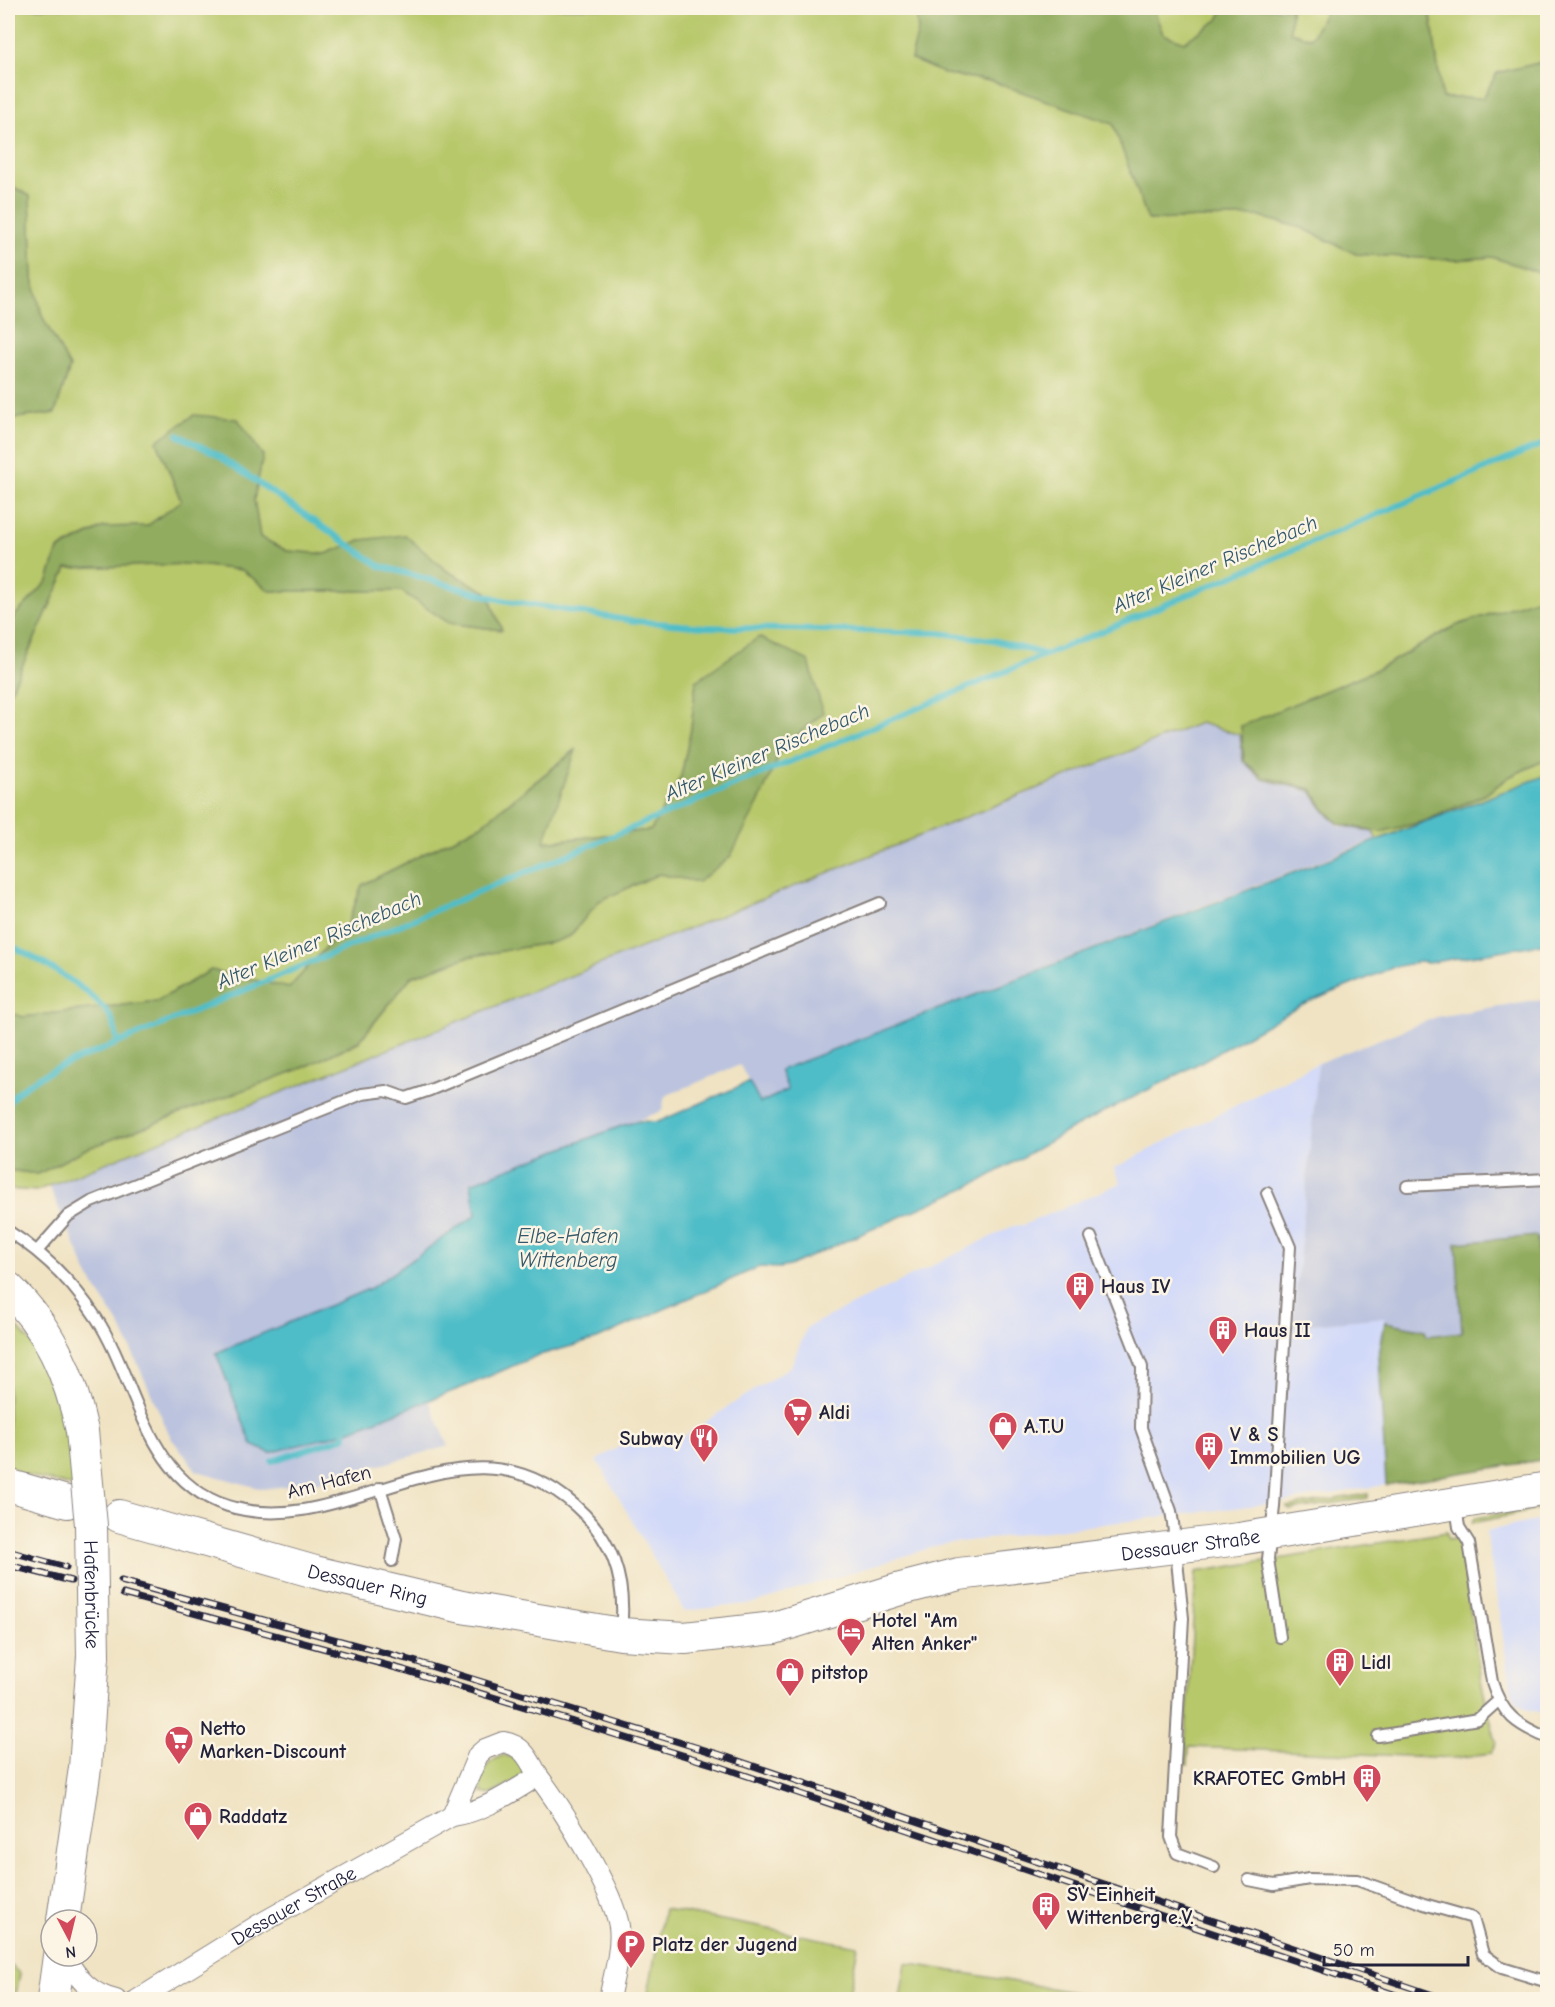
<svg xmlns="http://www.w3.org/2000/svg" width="1555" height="2007" font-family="'Comic Neue',sans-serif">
<rect width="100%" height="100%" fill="#fcf5e5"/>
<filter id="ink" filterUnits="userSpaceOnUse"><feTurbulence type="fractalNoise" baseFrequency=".0167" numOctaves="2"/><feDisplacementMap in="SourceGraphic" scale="12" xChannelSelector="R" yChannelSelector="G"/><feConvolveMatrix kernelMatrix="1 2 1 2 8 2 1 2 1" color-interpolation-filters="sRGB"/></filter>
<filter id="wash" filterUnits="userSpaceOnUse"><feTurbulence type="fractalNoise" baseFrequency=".008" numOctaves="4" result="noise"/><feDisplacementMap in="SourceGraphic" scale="24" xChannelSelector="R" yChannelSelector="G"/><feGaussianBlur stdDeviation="1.35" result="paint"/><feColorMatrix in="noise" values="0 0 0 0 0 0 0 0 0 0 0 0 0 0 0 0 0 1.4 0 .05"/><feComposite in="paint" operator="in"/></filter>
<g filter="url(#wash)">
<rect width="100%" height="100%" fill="#f0e3c3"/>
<!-- built -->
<path fill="#d1d9f9" d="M1318,1063L1293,1326L1385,1317L1379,1355L1386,1485L1283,1502L943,1544L755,1603L684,1611L597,1460L627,1442L670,1445L791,1366L807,1327L1013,1226L1023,1225L1121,1183L1114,1168Z
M1547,1519H1548L1547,1714L1528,1710L1517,1703L1512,1694L1486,1531Z"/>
<!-- industrial -->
<path fill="#bbc3de" d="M1200,724L1240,735L1243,761L1262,779L1311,791L1322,809L1339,826L1373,832L1376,839L786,1067L792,1088L759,1103L740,1065L665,1096L662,1111L472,1183L477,1214L371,1288L216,1353L252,1445L270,1453L426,1394L449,1446L315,1483L262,1489L197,1471L171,1438L121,1327L90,1279L49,1186Z
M1547,1000V1459L1386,1485L1379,1355L1385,1317L1293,1326L1318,1063L1437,1017L1528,1001Z"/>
<!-- green -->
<path fill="#b7c86b" stroke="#6c7553" stroke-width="1.5" d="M8,8H916L918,31L911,59L945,74L991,81L1113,124L1148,220L1257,216L1302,228L1356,254L1455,260L1492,257L1547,275V595L1455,626L1380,668L1241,726L1289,785L1312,789L1324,809L1486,794L1509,777L1547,759V775L1377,840L1373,832C1335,825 1332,824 1311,791L1262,779L1243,761L1240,735L1200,723L36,1191L8,1189V1170L38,1174L86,1149L305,1067L359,1042L411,977L467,957L554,942L570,936L599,901L659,874L698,882L758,804L782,748L823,713L696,681L691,729L681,776L651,830L543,842L575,750L481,825L362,885L348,923L289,988L211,970L157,1001L23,1017L8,1012V697L67,568L188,564L242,570L270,591H401L449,623L502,630L487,592L447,571L427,555L361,540L326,554L287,551L260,537L254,499L263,455L157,441L181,501L147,526L104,527L58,549L48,581L8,623V419L55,413L70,367L42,316L33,279L30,196L8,184Z
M1153,8H1224L1218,20L1185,42L1163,34Z
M1291,8H1327L1312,38L1290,33Z
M1430,8H1547V61L1497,73L1483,98H1442Z
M8,1317L34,1346L57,1400L65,1431L72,1434L80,1488L8,1471Z
M1368,1494V1498L1290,1510L1287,1507Z
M1547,1506V1508L1472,1523L1474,1518Z
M1447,1532L1448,1539L1459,1537L1481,1681L1496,1742L1491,1753L1456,1758L1189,1747L1188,1765H1184L1196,1572Z
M504,1755L518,1759L524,1767L521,1778L490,1795L482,1793C477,1774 486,1762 504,1755Z
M664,1909L858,1946L848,1999H647Z
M8,1963L20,1974L15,1999H8Z
M906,1963L1091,1995L1090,1999H900Z"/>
<!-- forest -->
<path fill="#91ac5f" stroke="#5a674d" stroke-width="1.5" d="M916,8H1153L1163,34L1184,42L1218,20L1224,8H1291L1290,32L1311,38L1327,8H1430L1442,98H1483L1497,73L1547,61V275L1492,257L1455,260L1356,254L1302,228L1257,216L1148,220L1113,124L991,81L945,74L911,59L918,31Z
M8,184L30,196L33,279L42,316L70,367L55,413L8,419Z
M194,415L238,419L263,456L254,499L260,537L287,551L326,554L361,540L405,535L447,571L487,592L502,630L449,623L401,591H270L242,570L188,564L67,568L8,697V623L48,581L58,550L104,527L147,526L181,501L157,441Z
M1547,595V759L1509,777L1486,794L1425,821L1381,832L1339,824L1324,809L1312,789L1263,777L1244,761L1241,726L1380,668L1455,626Z
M759,637L809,661L823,713L782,748L758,804L730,857L698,882L659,874L599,901L570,936L554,942L467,957L411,977L359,1041L305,1067L86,1149L38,1174L8,1170V1012L23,1017L157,1001L211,970L289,988L348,923L362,885L481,825L576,750L544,842L651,830L681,776L691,729L696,681Z
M1537,1236L1547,1360V1459L1386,1485L1379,1355L1385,1322L1425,1330L1427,1336L1462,1332L1456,1243Z"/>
<!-- water -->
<path fill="#4fbdc8" stroke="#387082" stroke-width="1.5" d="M1547,775V943L1428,963L1419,962L1394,967L1300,1006L1183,1072L1071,1129L981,1181L789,1266L779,1268L759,1267L597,1339L536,1356L469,1385L343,1433L270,1453L252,1445L216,1353L371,1288L476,1215L471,1183L624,1125L639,1121L658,1122L749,1082L760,1103L788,1090L780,1070Z"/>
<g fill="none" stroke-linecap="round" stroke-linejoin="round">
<!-- stream -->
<path stroke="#4fbdc8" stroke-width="6" d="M178,435L216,454L380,566L502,600L634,621L705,627L939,633L993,640L1044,654
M8,944C34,957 100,993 112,1020C115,1027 116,1036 118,1043
M8,1104C25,1075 87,1057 118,1043L1136,617L1548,442
M272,1461L345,1437L344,1430"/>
</g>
</g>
<g filter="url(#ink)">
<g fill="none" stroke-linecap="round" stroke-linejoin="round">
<!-- service casing -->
<g stroke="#89827f" stroke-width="14">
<path id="service" d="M1407,1186L1548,1179
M1267,1193L1290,1247L1274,1507L1268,1559L1280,1637
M8,1231C45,1254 73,1282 97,1319C138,1383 145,1480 228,1506C350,1544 470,1397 585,1515C617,1548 626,1587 621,1631
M1091,1237L1142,1367L1141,1428L1171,1511L1173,1523L1183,1618L1171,1837L1177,1853L1214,1867
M38,1250L68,1216L91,1202L362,1094L386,1091L406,1098L430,1090L880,903
M380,1488L396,1539L392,1561
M1456,1507L1459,1527L1469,1543L1492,1682C1502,1715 1517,1725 1548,1738
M1378,1736L1478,1719L1498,1701
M1249,1880L1274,1885L1309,1879L1357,1880L1424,1904L1473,1918L1483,1954L1502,1968L1548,1982"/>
</g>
<!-- minor casing -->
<g stroke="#89827f" stroke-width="22">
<g id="minor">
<path d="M503,1742C523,1745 529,1759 538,1776C512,1792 483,1812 452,1816L478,1755L485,1749Z"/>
<path d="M538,1776C561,1806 613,1890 619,1926C622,1949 613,1977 609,2000"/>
<path d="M64,1956C78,1978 89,1994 116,2000"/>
<path id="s1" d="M137,2000L258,1925L452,1816"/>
</g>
</g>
<!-- primary casing -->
<g stroke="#89827f" stroke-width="34">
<g id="primary">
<path d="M8,1288C49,1327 70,1375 82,1431"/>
<path d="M8,1485L67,1502"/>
<path id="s2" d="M119,1516L315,1572L462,1607L621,1634L685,1638L774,1628L897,1590L959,1574L1239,1539L1548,1488"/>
<path d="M63,1920L85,1768L93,1656"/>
<path d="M53,2000L59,1956"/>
</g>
</g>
<!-- service -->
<use href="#service" stroke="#fff" stroke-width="10"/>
<!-- minor -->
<use href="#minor" stroke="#fff" stroke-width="20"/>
<!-- primary -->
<use href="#primary" stroke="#fff" stroke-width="32"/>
<!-- rail casing -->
<g stroke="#22223b" stroke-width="7">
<path id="rail" d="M8,1551L66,1567
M8,1565L71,1581
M121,1581L407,1659L718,1754L1448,2000
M123,1594L404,1670L715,1765L1411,2000"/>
</g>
<!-- rail -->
<use href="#rail" stroke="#fcf5e5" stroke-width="4.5" stroke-dasharray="14" stroke-linecap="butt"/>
<!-- primary-bridge casing -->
<g stroke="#89827f" stroke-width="34" stroke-linecap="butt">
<g id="primary-bridge">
<path id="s3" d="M82,1431L91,1525L93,1656"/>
</g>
</g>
<!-- primary-bridge -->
<use href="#primary-bridge" stroke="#fff" stroke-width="32"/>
</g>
</g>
<!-- icons -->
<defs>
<g id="building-pin" transform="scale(1.5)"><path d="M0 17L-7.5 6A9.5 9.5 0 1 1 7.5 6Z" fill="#d1495b" stroke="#fcf5e5"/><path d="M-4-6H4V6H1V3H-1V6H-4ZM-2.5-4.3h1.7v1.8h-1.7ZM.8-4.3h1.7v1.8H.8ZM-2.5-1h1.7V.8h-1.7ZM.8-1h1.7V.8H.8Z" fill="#fff"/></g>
<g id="supermarket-pin" transform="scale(1.5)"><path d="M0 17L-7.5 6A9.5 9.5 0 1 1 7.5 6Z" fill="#d1495b" stroke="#fcf5e5"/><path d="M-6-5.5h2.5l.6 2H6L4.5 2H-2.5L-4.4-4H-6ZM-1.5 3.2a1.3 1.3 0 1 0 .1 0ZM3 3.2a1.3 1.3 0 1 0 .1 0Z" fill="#fff"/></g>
<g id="shop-pin" transform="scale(1.5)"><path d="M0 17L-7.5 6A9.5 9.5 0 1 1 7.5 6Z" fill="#d1495b" stroke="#fcf5e5"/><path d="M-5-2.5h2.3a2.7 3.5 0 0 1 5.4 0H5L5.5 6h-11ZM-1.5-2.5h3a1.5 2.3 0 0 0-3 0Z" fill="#fff"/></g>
<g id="restaurant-pin" transform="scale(1.5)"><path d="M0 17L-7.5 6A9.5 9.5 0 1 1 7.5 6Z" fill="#d1495b" stroke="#fcf5e5"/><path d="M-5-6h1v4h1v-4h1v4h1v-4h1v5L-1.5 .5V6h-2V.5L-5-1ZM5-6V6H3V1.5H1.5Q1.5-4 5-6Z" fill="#fff"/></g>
<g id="hotel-pin" transform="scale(1.5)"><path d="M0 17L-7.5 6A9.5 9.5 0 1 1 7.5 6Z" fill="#d1495b" stroke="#fcf5e5"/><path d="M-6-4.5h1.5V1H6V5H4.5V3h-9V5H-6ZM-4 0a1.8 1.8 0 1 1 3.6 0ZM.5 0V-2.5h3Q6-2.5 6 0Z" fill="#fff"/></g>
<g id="parking-pin" transform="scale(1.5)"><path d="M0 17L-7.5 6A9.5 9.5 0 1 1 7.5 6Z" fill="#d1495b" stroke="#fcf5e5"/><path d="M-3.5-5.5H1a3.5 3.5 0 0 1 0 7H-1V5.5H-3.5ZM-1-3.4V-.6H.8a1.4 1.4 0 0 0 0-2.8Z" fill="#fff"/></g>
</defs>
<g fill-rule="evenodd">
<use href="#building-pin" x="1080" y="1286"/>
<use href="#building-pin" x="1223" y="1330"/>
<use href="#supermarket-pin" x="798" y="1412"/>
<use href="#shop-pin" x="1003" y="1426"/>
<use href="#restaurant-pin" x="704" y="1438"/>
<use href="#building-pin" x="1209" y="1446"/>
<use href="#hotel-pin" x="851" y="1632"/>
<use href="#building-pin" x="1340" y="1662"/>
<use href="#shop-pin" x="790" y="1672"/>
<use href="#supermarket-pin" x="179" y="1740"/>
<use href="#building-pin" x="1367" y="1778"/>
<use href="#shop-pin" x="198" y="1816"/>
<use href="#building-pin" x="1046" y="1906"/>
<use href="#parking-pin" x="631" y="1944"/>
</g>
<g text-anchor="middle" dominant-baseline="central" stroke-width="5" stroke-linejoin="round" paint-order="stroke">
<!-- poi labels -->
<g font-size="20" font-weight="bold" fill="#22223b" stroke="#fcf5e5" text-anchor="start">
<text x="1101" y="1286">Haus IV</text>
<text x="1244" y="1330">Haus II</text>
<text x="819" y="1412">Aldi</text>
<text x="1024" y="1426">A.T.U</text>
<text x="1230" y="1434">V &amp; S<tspan x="1230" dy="23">Immobilien UG</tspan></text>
<text x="683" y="1438" text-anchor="end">Subway</text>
<text x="872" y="1620">Hotel "Am<tspan x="872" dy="23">Alten Anker"</tspan></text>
<text x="1361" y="1662">Lidl</text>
<text x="811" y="1672">pitstop</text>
<text x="200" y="1728">Netto<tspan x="200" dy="23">Marken-Discount</tspan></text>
<text x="1346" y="1778" text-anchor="end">KRAFOTEC GmbH</text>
<text x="219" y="1816">Raddatz</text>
<text x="1067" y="1894">SV Einheit<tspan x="1067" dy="23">Wittenberg e.V.</tspan></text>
<text x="652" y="1944">Platz der Jugend</text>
</g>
<!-- street labels -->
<g font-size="20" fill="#22223b" stroke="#fcf5e5">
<text transform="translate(329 1482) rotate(-14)">Am Hafen</text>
<text stroke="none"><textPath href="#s2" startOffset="1096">Dessauer Straße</textPath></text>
<text stroke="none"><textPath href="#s2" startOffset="258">Dessauer Ring</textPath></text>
<text stroke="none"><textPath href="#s3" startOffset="164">Hafenbrücke</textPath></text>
<text stroke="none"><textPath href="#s1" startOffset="183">Dessauer Straße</textPath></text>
</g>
<!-- water labels -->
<g font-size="21" font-style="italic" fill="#32586c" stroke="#fcf5e5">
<text transform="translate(1215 564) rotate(-23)">Alter Kleiner Rischebach</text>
<text transform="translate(767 752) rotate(-23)">Alter Kleiner Rischebach</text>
<text transform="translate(319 940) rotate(-23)">Alter Kleiner Rischebach</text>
<text x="568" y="1236">Elbe-Hafen<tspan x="568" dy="24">Wittenberg</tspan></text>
</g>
</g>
<!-- margin -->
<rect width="1555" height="2007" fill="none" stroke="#fcf5e5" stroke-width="30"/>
<!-- north arrow -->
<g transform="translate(69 1938) rotate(173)"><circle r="28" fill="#fcf5e5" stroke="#a5a1a1" stroke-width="1.5"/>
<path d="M0-4.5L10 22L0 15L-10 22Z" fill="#d1495b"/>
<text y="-9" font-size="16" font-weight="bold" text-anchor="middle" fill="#22223b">N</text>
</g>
<!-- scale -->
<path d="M1324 1956v9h144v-9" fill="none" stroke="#22223b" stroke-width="3"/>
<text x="1333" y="1956" font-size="18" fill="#22223b" stroke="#fcf5e5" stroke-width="4.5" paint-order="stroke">50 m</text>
</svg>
